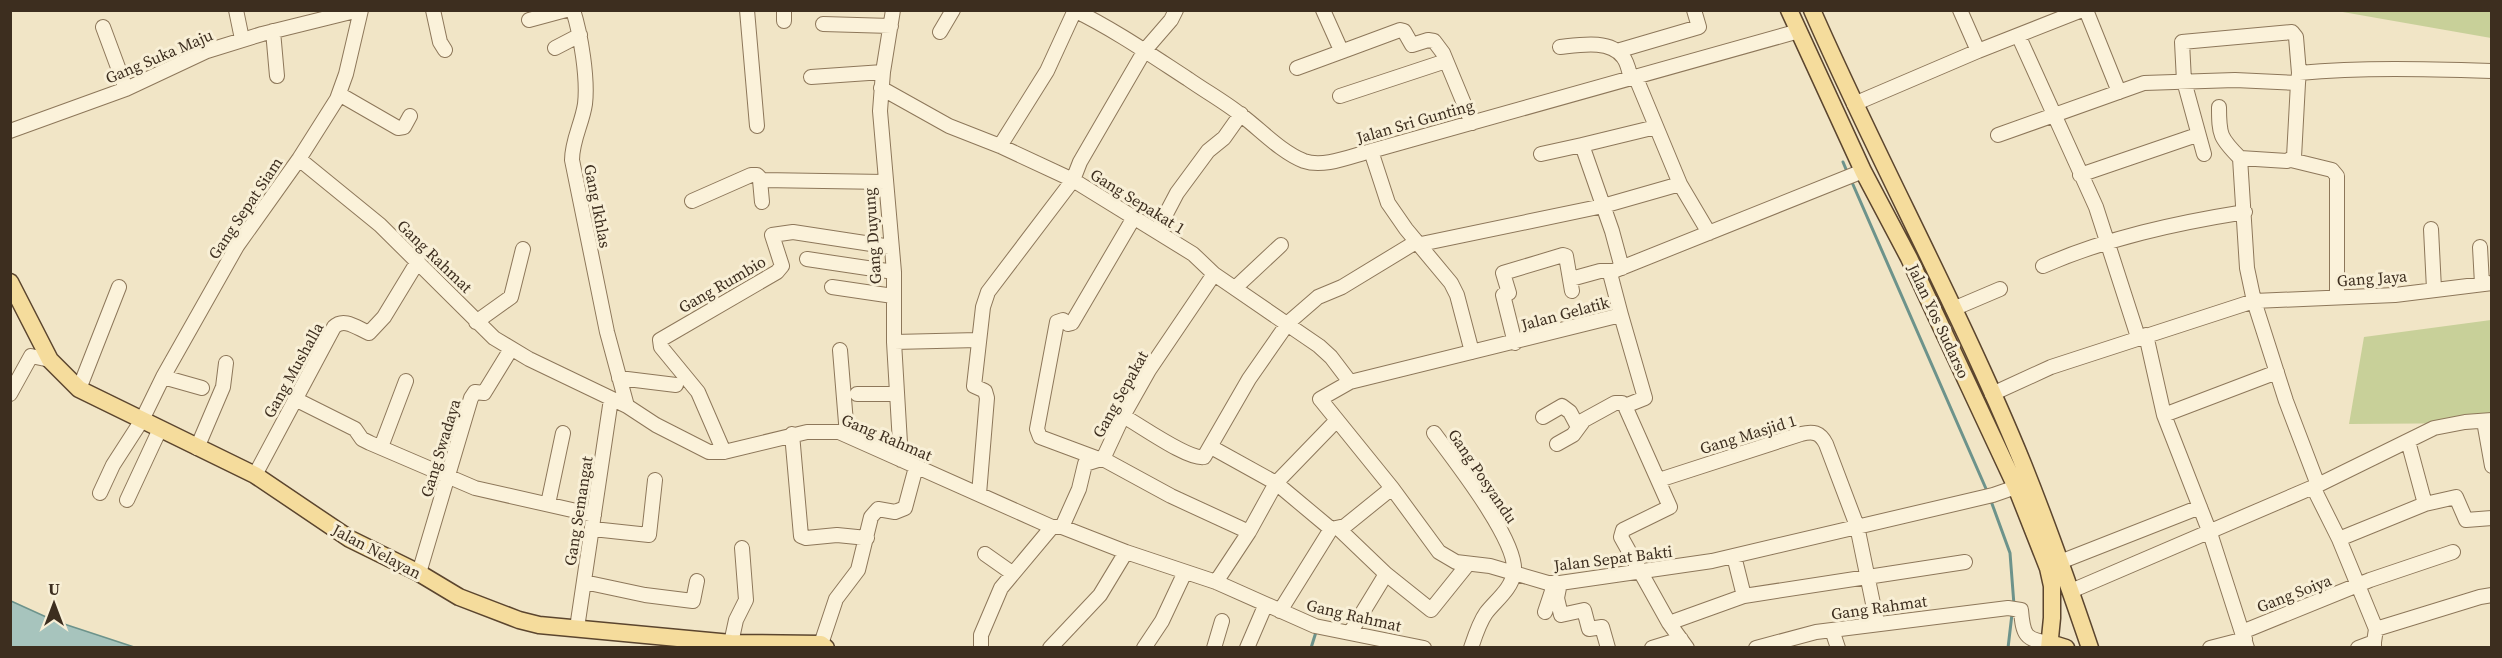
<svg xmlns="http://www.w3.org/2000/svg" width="2502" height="658" font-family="'Source Serif 4',serif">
<rect width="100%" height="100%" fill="#f1e5c6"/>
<!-- green -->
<path fill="#c8d099" d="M2337,11H2491V38Z
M2491,320V423L2349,424L2364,337Z"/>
<!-- water -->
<path fill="#a7c4bd" stroke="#6d938b" stroke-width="1.5" d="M11,601L55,621L134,647H11Z"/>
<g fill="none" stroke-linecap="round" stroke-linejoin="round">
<!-- stream -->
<path stroke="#6d938b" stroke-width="3" d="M1843,162L1848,174
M1851,180L1987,491
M1991,501L2010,553L2014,605
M1311,648L1316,632
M2008,648L2012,614"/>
<!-- minor casing -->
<g stroke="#8d775a" stroke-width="16">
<path id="minor" d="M236,10L242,39
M433,10L440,42L445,50
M573,10C581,35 588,79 585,104C582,124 572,140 572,160L607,332L627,406
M747,10L757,126
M784,10V21
M893,10L883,72L880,111L894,272V342L901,460
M1074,10C1115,30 1151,55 1188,79C1205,91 1225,102 1241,115C1261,130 1281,152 1304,161C1324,168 1351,156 1371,151L1799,31
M1323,10L1340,48L1346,50L1400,30L1404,31L1412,45L1428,40L1434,41L1443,53L1472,123
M1960,10L1978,51
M2086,10L2119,92
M529,20L566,10
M823,24L891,26
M103,27L126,89
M273,31L277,76
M940,32L953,10
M2019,37L2096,207L2138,337
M1560,47C1579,45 1610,39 1623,57C1628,63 1629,72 1631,79
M555,48L580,35
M1617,51L1699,27L1694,10
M1297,68L1346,50
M811,77L883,72
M1636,78L1680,184L1709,233
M881,88L949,126L1000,146L1073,180L1193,254L1214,274L1319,346L1331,357L1350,382
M339,94L398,128L404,127L410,116
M1340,96L1446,61
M1854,104L1978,51L2082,10
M2219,107C2219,135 2220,138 2240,158L2287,161L2294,157L2298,83
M10,131L126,89L207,51L262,34L359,10
M1998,135L2144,83L2235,80L2298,83L2299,73C2363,67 2427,69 2492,71
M1000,146L1047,71L1075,10
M1371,151L1388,203L1406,229L1451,283L1457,295L1472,352
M1541,154L1582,145
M2204,154L2184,81L2182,42L2292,32L2296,37L2299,73
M2240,158L2247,268L2254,301L2286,401L2318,485
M299,159L380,225L494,338L529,359L627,406L656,425L709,452H724L807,432H839L1052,527H1062L1126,552L1216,582L1315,626L1424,648
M2291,160L2332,170L2337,176V297
M1863,171L1616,270L1611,273V277L1621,315L1350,382L1320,399L1392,488L1439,552L1456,562L1490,566L1548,583H1560L1712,561L1993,495L2016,487
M2080,175L2197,135
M760,180L762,202
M692,201L751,175H757L762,180L885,182
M2431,229L2434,289
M1157,231L1177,193L1208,151L1224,138L1241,114
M1421,244L1603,206L1680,184
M2480,247L2482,284
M807,259L894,272
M2043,266C2107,238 2176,223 2245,212
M1622,268L1612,231L1582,145L1656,127
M1571,279L1600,271H1613
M832,287L893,296
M1235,288L1281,245
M1953,309L2000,289
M1621,315L1645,398L1625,406L1670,507L1623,530L1621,537L1669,623L1687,648
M476,322L511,297L523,249
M2146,335L2164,415L2210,533L2247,648
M894,342L978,340
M1515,343L1503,295L1509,293L1503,273L1563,255L1566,256L1572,291
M840,350L847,435
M163,377L202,388
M619,378L676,385
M79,389L119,287
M10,394L31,356L50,360
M857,394H897
M1992,394L2051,367L2254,301L2395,295L2492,283
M295,399L355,429L362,439L370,443L475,488L594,515
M2164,415L2277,372
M1123,416C1140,425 1188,460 1204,457L1249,379L1288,323L1318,297L1342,287L1416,242
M1543,417L1562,406L1570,412L1578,427
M2484,421L2492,466
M1434,433C1454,460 1518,541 1514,572C1512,589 1495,601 1486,613C1479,623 1475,636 1471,648
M792,434L801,536L806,538L837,535L867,538
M1557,444L1573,435L1584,420L1615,403H1622L1625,406
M381,447L406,381
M1211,447L1276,483L1331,529
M197,448L223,387L226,363
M724,452L698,392L661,347L660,340L777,272L782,266L772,235L793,232L891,247
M1099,459L1040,437L1037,429L1057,322L1063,320L1068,324L1072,323L1133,219
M1103,459L1123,416L1149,370L1214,274
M1103,459L1171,496L1249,532
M255,475L334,327C344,317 357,328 369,333L384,317L418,261
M1659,480L1801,434C1813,431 1820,432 1826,444L1857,526L1877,623
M2313,487L2339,539L2376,629
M100,493L113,465L142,420L163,377L237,246L299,159L337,99L346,74L361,10
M979,494L987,398L985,391L974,386L983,307L988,292L1073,180L1080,162L1145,50L1171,20L1176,10
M127,500L160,429
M548,504L563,433
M2425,504L2456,497L2466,520L2492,518
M1062,527L1079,489L1085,464L1101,459
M593,529L649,535L655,480
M1339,529L1386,574L1350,633
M2339,539L2425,504L2408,441
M985,554L1012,573
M1734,556L1744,596
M2060,562L2200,507
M419,573L471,398L475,392L484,393L511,349
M1386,574L1431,610L1468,564
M584,582L645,595L693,601L697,581
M1216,582L1249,532L1276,483L1336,421
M1560,583L1557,598L1561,615L1584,610L1589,629L1602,627L1608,648
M2071,591L2318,485L2434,428L2465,422L2492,420
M1280,611L1331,529L1345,526L1392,488
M1545,612L1554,585
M1669,623L1744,596L1965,562
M577,628L611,399
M1832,630L1838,648
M2242,632L2370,580L2453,552
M2374,642L2376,629L2480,597L2492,595
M731,643L736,620L746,600L742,548
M821,644L836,599L858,570L871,517L878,509L895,512L905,508L916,467
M981,648V635L1001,588L1052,527
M1050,648L1100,595L1126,552
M1144,648L1162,621L1185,572
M1214,648L1222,621
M1247,648L1265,606
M1652,648L1681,639
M1756,648L1816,632L2008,608L2021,610C2023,635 2025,640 2050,643
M2210,648L2245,639
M2358,648L2374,642V648"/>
</g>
<!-- major casing -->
<g stroke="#5b452e" stroke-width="19">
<path id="major" d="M1789,10L1863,171L1909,258L2016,487L2048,568L2052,586V618L2049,648
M1812,10C1879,163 1960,310 2023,464C2047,524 2069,586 2090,648
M10,282L50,360L79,389L255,475L350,539L419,573L459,597L519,620L539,625L731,643L821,644L826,648
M2050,643L2066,648"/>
</g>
<!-- minor -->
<use href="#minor" stroke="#fbf2da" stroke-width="14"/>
<!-- major -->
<use href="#major" stroke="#f5dc9c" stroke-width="16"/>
</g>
<g text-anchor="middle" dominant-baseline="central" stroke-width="6" stroke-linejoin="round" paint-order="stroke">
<!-- street labels -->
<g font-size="16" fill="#3d2e1f" stroke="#f8efd6">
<text transform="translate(159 56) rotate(-23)">Gang Suka Maju</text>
<text transform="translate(1415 121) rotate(-16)">Jalan Sri Gunting</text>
<text transform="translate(1138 201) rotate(32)">Gang Sepakat 1</text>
<text transform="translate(598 206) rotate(79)">Gang Ikhlas</text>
<text transform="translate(245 208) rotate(-56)">Gang Sepat Siam</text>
<text transform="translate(872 236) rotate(-94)">Gang Duyung</text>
<text transform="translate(435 256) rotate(44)">Gang Rahmat</text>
<text transform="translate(2372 278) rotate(-4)">Gang Jaya</text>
<text transform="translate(722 284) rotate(-30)">Gang Rumbio</text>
<text transform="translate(1565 313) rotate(-15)">Jalan Gelatik</text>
<text transform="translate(1939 321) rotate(65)">Jalan Yos Sudarso</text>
<text transform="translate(293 370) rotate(-61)">Gang Mushalla</text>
<text transform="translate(1120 394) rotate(-61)">Gang Sepakat</text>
<text transform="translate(1748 434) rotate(-17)">Gang Masjid 1</text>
<text transform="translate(887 437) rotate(23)">Gang Rahmat</text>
<text transform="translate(440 448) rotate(-73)">Gang Swadaya</text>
<text transform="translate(1483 476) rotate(56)">Gang Posyandu</text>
<text transform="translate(578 511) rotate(-81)">Gang Semangat</text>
<text transform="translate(377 551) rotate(28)">Jalan Nelayan</text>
<text transform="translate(1613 558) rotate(-7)">Jalan Sepat Bakti</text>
<text transform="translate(2294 593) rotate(-21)">Gang Soiya</text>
<text transform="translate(1879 607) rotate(-8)">Gang Rahmat</text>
<text transform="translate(1354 615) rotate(13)">Gang Rahmat</text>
</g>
</g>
<!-- border -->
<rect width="2502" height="658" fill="none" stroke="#3d2e1f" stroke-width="24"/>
<!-- north arrow -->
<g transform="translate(54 604)" stroke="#f8efd6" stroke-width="4.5" paint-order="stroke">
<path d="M0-4.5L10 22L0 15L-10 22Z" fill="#3d2e1f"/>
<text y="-9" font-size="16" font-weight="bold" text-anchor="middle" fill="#3d2e1f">U</text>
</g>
</svg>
